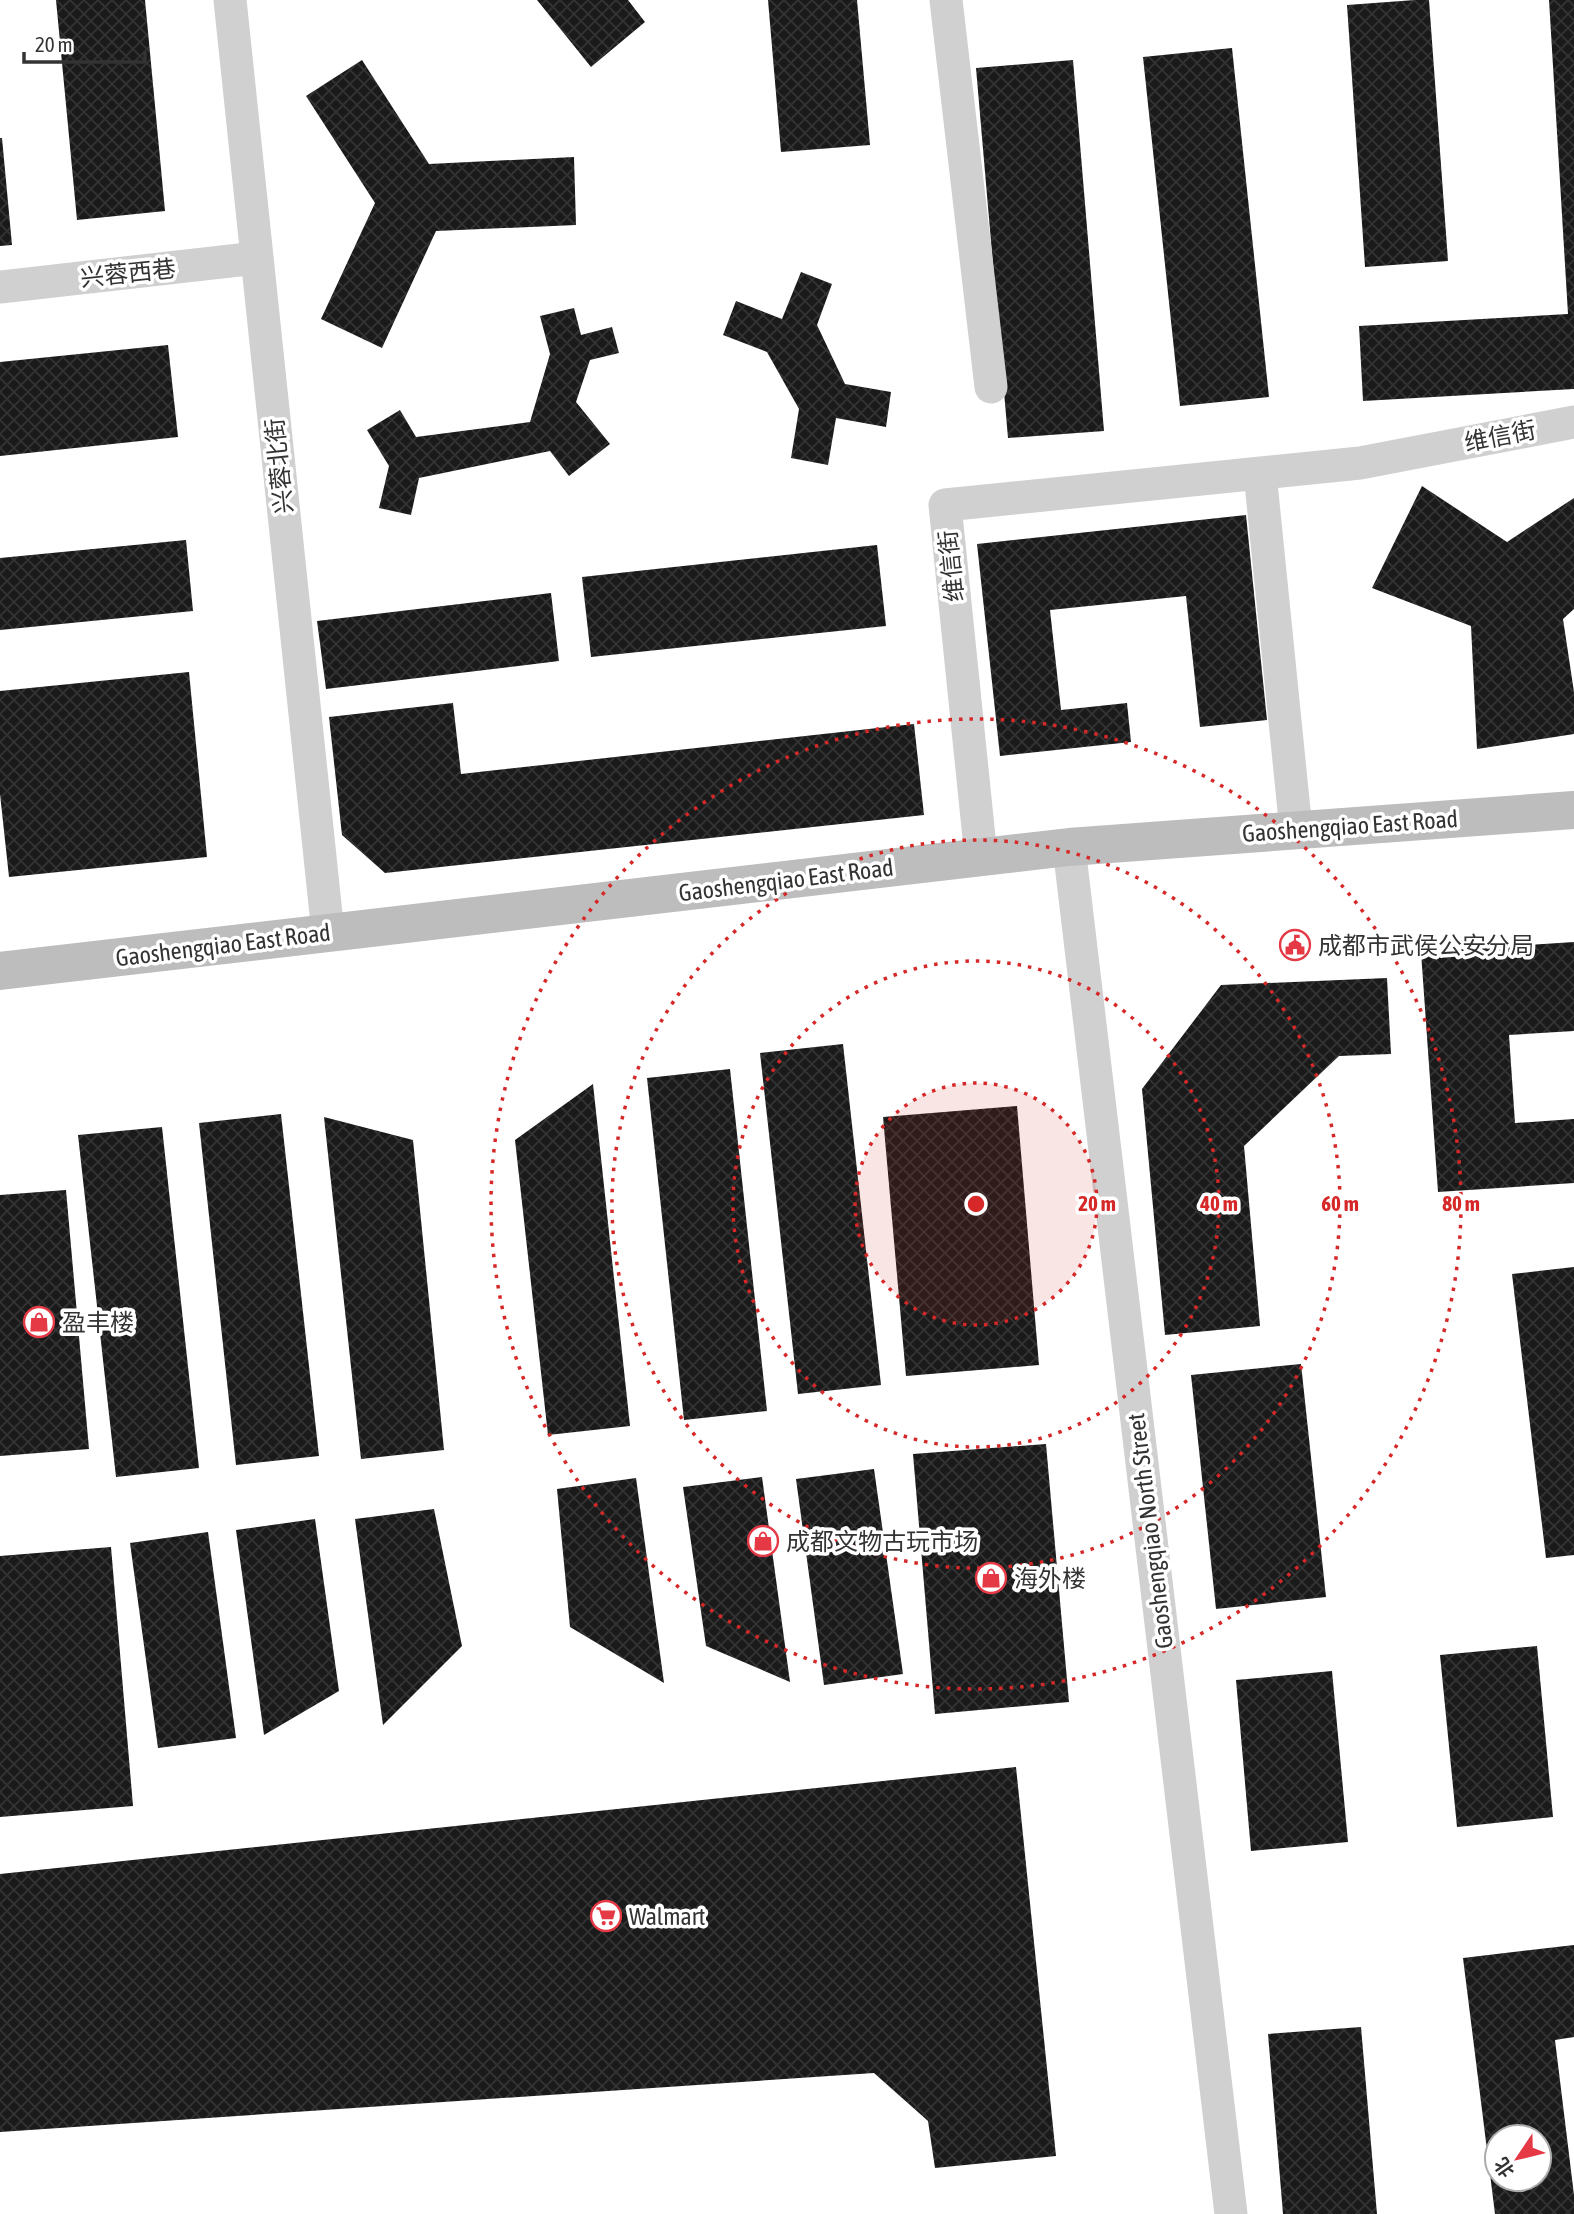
<svg xmlns="http://www.w3.org/2000/svg" width="1574" height="2214" font-family="'Asap Condensed','Noto Sans SC',sans-serif">
<defs>
<pattern id="building-cross-hatch" width="8" height="8" patternUnits="userSpaceOnUse" patternTransform="scale(1.75)"><rect width="8" height="8" fill="#1a1a1a"/><path d="M0 0l8 8M0 8l8-8" fill="none" stroke="#333"/></pattern>
</defs>
<rect width="100%" height="100%" fill="#fff"/>
<!-- building -->
<path fill="url(#building-cross-hatch)" fill-rule="evenodd" d="M56,0H145L165,211L77,220Z
M537,0H628L645,22L591,67Z
M768,0H857L870,145L781,152Z
M1415,0H1429L1448,261L1365,267L1347,5Z
M1549,0H1574V389L1363,401L1359,326L1568,314Z
M1232,48L1269,397L1180,406L1143,57Z
M362,60L429,164L574,157L576,225L436,231L382,348L321,319L375,203L306,96Z
M1073,60L1104,431L1008,438L976,68Z
M0,138H2L12,245L0,246Z
M801,272L832,284L817,325L845,384L891,392L886,427L836,418L828,465L791,458L799,409L767,352L723,335L736,301L782,319Z
M574,308L581,335L612,327L619,353L590,360L576,402L610,444L569,476L550,451L419,478L411,515L379,508L389,466L367,430L400,410L416,437L530,422L550,354L540,316Z
M168,345L178,437L0,456V362Z
M1422,486L1507,542L1574,498V609L1563,619L1574,692V734L1477,749L1471,626L1372,588Z
M1246,515L1267,720L1200,727L1186,596L1050,610L1061,710L1127,703L1131,742L1000,756L977,544Z
M186,540L193,611L0,630V558Z
M877,545L886,626L591,657L582,577Z
M551,593L559,661L326,689L317,621Z
M189,672L207,857L9,877L0,794V691Z
M453,703L461,774L914,724L924,815L385,873L342,835L329,717Z
M1574,942V1031L1509,1035L1515,1123L1574,1119V1183L1438,1192L1421,952Z
M1387,978L1391,1054L1339,1056L1244,1146L1260,1326L1165,1335L1142,1089L1221,985Z
M843,1044L881,1385L798,1394L760,1053Z
M730,1069L767,1411L684,1420L647,1078Z
M593,1084L630,1426L548,1435L515,1140Z
M1017,1106L1039,1365L906,1376L883,1117Z
M281,1114L319,1456L236,1465L199,1123Z
M324,1117L413,1140L444,1450L361,1459Z
M162,1127L199,1468L116,1477L78,1135Z
M66,1190L89,1449L0,1456V1195Z
M1574,1267V1555L1546,1558L1512,1274Z
M1301,1364L1326,1597L1216,1609L1191,1375Z
M1046,1444L1069,1702L935,1714L913,1454Z
M874,1469L903,1674L824,1685L796,1479Z
M762,1477L790,1682L706,1646L683,1487Z
M636,1478L664,1683L570,1627L557,1489Z
M434,1509L462,1646L383,1725L355,1519Z
M315,1519L339,1691L264,1735L236,1530Z
M208,1532L236,1738L158,1748L130,1543Z
M111,1547L133,1806L0,1817V1556Z
M1537,1646L1553,1817L1457,1827L1440,1655Z
M1332,1671L1348,1842L1251,1851L1236,1680Z
M1016,1767L1056,2156L935,2168L928,2121L874,2073L0,2132V1874Z
M1574,1945V2037L1555,2040L1574,2195V2214H1495L1463,1958ZM1497,2137H1539V2179H1497Z
M1361,2027L1377,2214H1283L1268,2034Z"/>
<g fill="none" stroke-linecap="round" stroke-linejoin="round">
<!-- street -->
<path stroke="#d0d0d0" stroke-width="33" d="M230,0L328,933
M946,0L991,387
M0,287L257,258
M1260,473L1296,830
M1069,847L1231,2214
M981,857L945,505L1360,463L1574,422"/>
<!-- secondary -->
<path stroke="#bdbdbd" stroke-width="38" d="M0,971L1069,847L1574,810"/>
</g>
<!-- distance rings -->
<circle cx="976" cy="1204" r="121" fill="#d62828" fill-opacity=".12"/>
<g fill="none" stroke="#d62828" stroke-width="3.5" stroke-dasharray="3.5 7">
<circle cx="976" cy="1204" r="121"/>
<circle cx="976" cy="1204" r="243"/>
<circle cx="976" cy="1204" r="364"/>
<circle cx="976" cy="1204" r="485"/>
</g>
<!-- icons -->
<defs>
<g id="civic-ring" transform="scale(1.575)"><circle r="9.5" fill="#fff" stroke="#e63946" stroke-width="1.5"/><path d="M-.6-6.5H3V-4.5H.6V-3L4-1V1h2V6H-6V1h2V-1L-.6-3ZM-1.2 2.5V6h2.4V2.5Z" fill="#e63946"/></g>
<g id="shop-ring" transform="scale(1.575)"><circle r="9.5" fill="#fff" stroke="#e63946" stroke-width="1.5"/><path d="M-5-2.5h2.3a2.7 3.5 0 0 1 5.4 0H5L5.5 6h-11ZM-1.5-2.5h3a1.5 2.3 0 0 0-3 0Z" fill="#e63946"/></g>
<g id="supermarket-ring" transform="scale(1.575)"><circle r="9.5" fill="#fff" stroke="#e63946" stroke-width="1.5"/><path d="M-6-5.5h2.5l.6 2H6L4.5 2H-2.5L-4.4-4H-6ZM-1.5 3.2a1.3 1.3 0 1 0 .1 0ZM3 3.2a1.3 1.3 0 1 0 .1 0Z" fill="#e63946"/></g>
</defs>
<g fill-rule="evenodd">
<use href="#civic-ring" x="1295" y="945"/>
<use href="#shop-ring" x="39" y="1322"/>
<use href="#shop-ring" x="763" y="1541"/>
<use href="#shop-ring" x="991" y="1578"/>
<use href="#supermarket-ring" x="606" y="1916"/>
</g>
<g text-anchor="middle" dominant-baseline="central" stroke-width="7" stroke-linejoin="round" paint-order="stroke">
<!-- street labels -->
<g font-size="24" fill="#333" stroke="#fff">
<text transform="translate(128 273) rotate(-6)">兴蓉西巷</text>
<text transform="translate(1500 436) rotate(-11)">维信街</text>
<text transform="translate(279 466) rotate(-96)">兴蓉北街</text>
<text transform="translate(951 566) rotate(-96)">维信街</text>
<text transform="translate(1350 826) rotate(-4)">Gaoshengqiao East Road</text>
<text transform="translate(786 880) rotate(-7)">Gaoshengqiao East Road</text>
<text transform="translate(223 945) rotate(-7)">Gaoshengqiao East Road</text>
<text transform="translate(1150 1531) rotate(-97)">Gaoshengqiao North Street</text>
</g>
<!-- poi labels -->
<g font-size="24" fill="#333" stroke="#fff" text-anchor="start">
<text x="1318" y="945">成都市武侯公安分局</text>
<text x="62" y="1322">盈丰楼</text>
<text x="786" y="1541">成都文物古玩市场</text>
<text x="1014" y="1578">海外楼</text>
<text x="629" y="1916">Walmart</text>
</g>
</g>
<circle cx="976" cy="1204" r="10" fill="#d62828" stroke="#fff" stroke-width="3.5"/>
<g font-size="21" text-anchor="middle" font-weight="bold" fill="#d62828" stroke="#fff" stroke-width="7" stroke-linejoin="round" paint-order="stroke">
<text x="1097" y="1211">20 m</text>
<text x="1219" y="1211">40 m</text>
<text x="1340" y="1211">60 m</text>
<text x="1461" y="1211">80 m</text>
</g>
<!-- north arrow -->
<g transform="translate(1518 2158) rotate(235)"><circle r="33" fill="#ffffff" stroke="#adadad" stroke-width="2"/>
<path d="M0-5L12 26L0 18L-12 26Z" fill="#e63946"/>
<text y="-10" font-size="19" font-weight="bold" text-anchor="middle" fill="#333333">北</text>
</g>
<!-- scale -->
<path d="M24 52v10h121v-10" fill="none" stroke="#333333" stroke-width="3.5"/>
<text x="35" y="52" font-size="21" fill="#333333" stroke="#ffffff" stroke-width="5" paint-order="stroke">20 m</text>
</svg>
